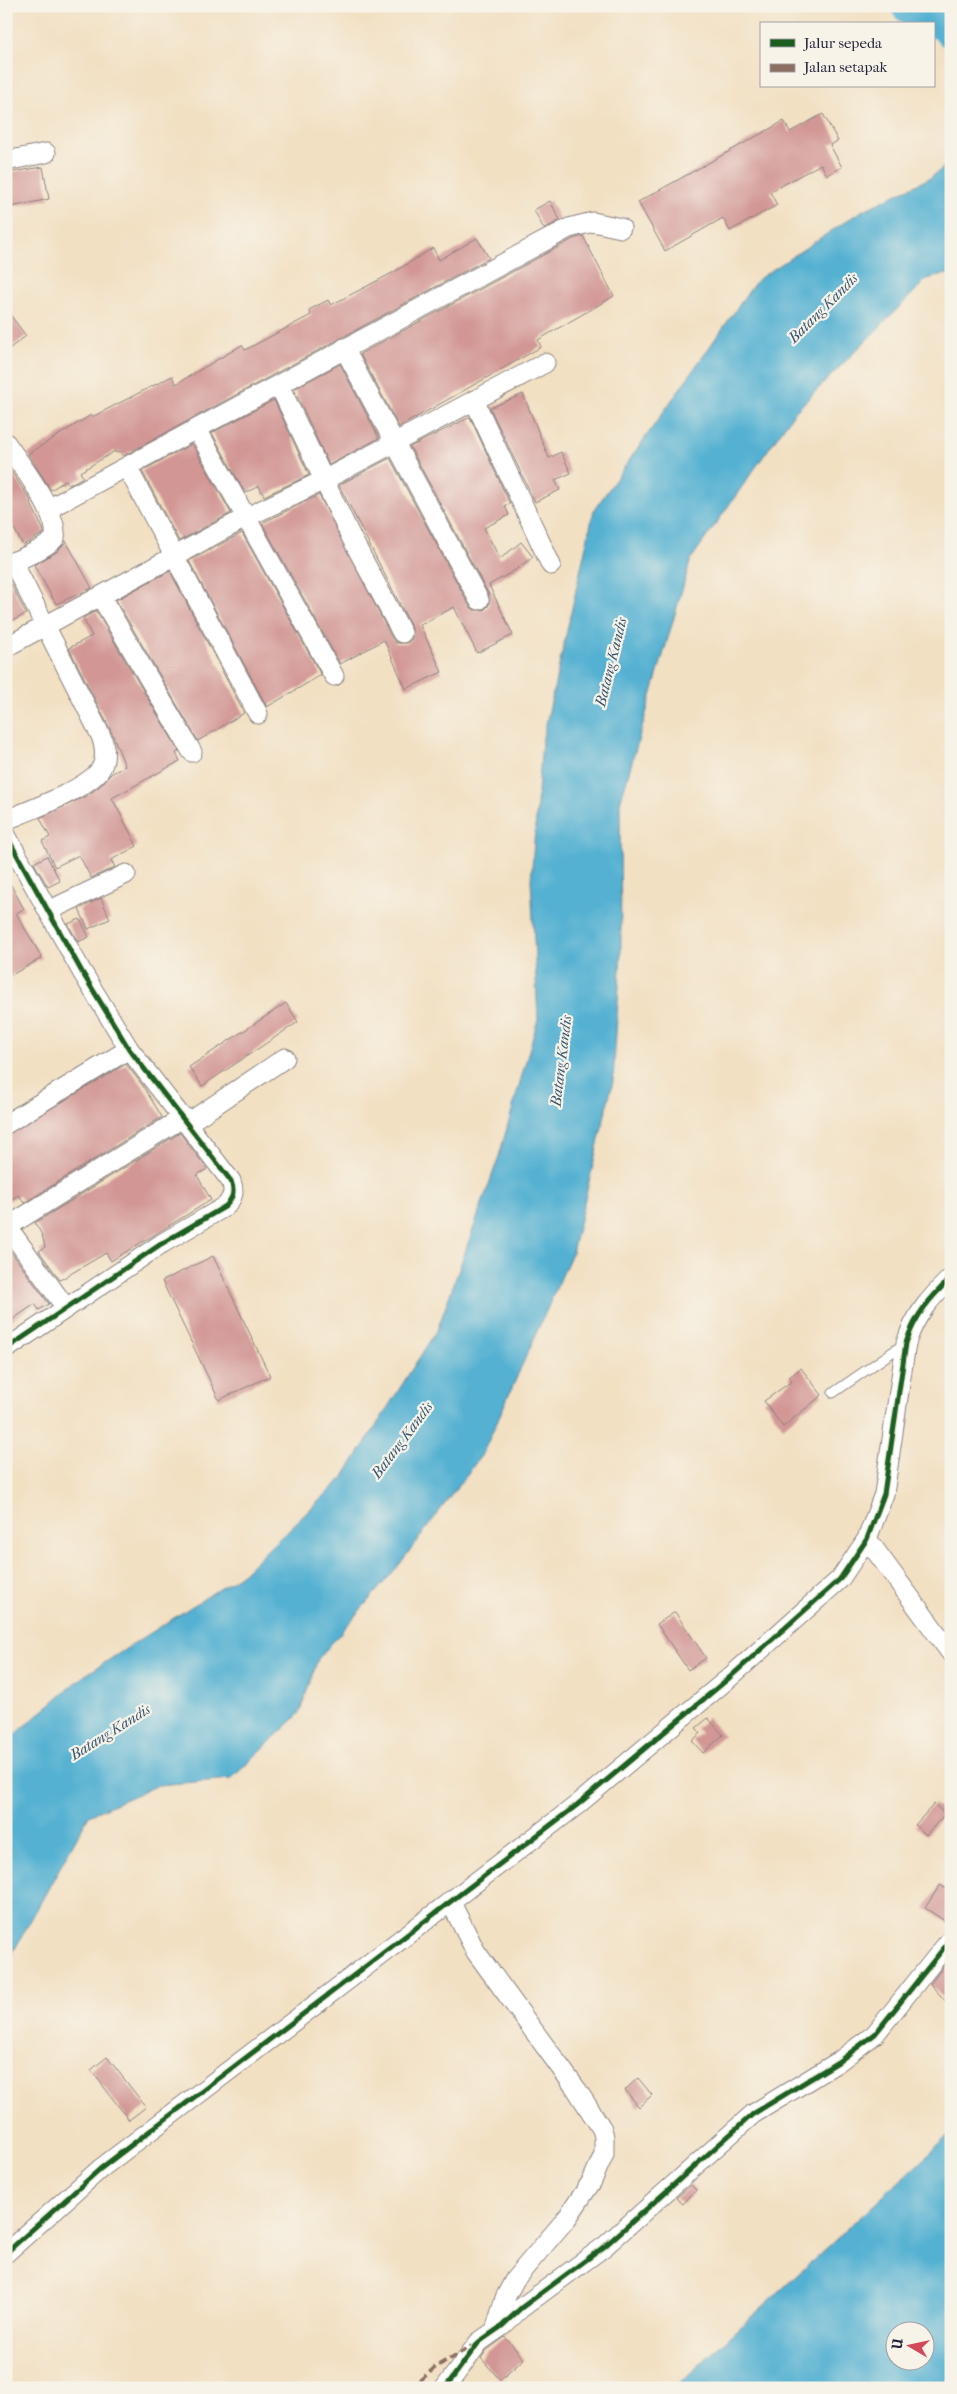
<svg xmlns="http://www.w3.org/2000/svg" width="957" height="2394" font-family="'IM FELL French Canon',serif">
<rect width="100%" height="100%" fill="#f7f3e8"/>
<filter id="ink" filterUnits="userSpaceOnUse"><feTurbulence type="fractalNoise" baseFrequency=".02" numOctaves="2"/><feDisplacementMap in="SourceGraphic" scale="10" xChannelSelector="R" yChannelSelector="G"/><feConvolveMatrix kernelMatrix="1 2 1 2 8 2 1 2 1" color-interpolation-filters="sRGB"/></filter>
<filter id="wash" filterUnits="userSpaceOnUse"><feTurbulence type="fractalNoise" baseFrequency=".0096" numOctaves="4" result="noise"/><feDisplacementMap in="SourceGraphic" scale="20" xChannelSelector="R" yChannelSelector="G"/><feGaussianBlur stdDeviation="1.12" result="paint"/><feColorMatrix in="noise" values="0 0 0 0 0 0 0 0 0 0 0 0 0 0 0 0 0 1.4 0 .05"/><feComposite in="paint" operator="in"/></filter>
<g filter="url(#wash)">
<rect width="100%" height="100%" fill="#f2e0c3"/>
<!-- water -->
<path fill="#54b1d2" stroke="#3b6a86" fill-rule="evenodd" d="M951,162V273L927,279L794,413L691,559L620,803L621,954L613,1081L572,1253L483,1453L399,1565L318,1659L299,1714L231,1779L158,1785L89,1815L6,1965V1742L84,1676L242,1574L343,1478L438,1328L499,1156L538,1019L531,880L542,742L594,510L757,280L860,212L930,178Z
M951,2134V2388H674ZM894,2332H924V2362H894Z"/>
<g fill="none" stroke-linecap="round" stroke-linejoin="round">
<!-- river -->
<path stroke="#54b1d2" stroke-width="34" d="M908,6L947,26L951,31"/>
</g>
<g id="blocks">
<!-- building -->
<path fill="#d29795" d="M823,114L838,141L830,145L842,167L827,175L821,164L770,192L777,205L730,231L723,218L665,251L638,202L784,121L790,132Z
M43,167L49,199L6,208V173Z
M550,201L560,220L544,229L534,210Z
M583,236L614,296L538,340L541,347L399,427L360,354L573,239Z
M477,238L489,258L123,456L120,451L116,453L115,451L80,472L83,477L69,485L66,480L51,490L28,454L91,415L92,417L172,376L176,384L242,345L245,350L311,315L309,310L328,300L331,305L394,272L433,248L439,260Z
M6,309L26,336L6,351Z
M340,364L379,438L329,465L294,389Z
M523,394L549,458L561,452L571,473L555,480L560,490L535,502L490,408Z
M274,400L309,475L264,496L259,486L245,493L212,433Z
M470,417L510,504L505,506L509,515L484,528L500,559L521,542L533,557L514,571L489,585L513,635L477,653L454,607L420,625L442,672L406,689L384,640L340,664L262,523L319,495L392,638L396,643H407L412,639V628L339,485L390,458L469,605L474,610H484L489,605V595L410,447Z
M192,444L231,513L179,541L142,471Z
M8,466L31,501L30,502L43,529L44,533L23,545L6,514V467Z
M242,533L321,675L267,707L189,561Z
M66,541L92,588L56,604L34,565L58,551Z
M170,571L244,713L198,741L116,600Z
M6,574L26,614L6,624Z
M96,611L179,751L176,753L180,761L112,798L137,846L111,860L115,867L91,878L79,855L55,867L42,841L50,837L40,818L88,795L101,785L111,774L125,766L111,731L69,648L92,636L83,618Z
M47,856L60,881L48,887L34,863Z
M6,876L24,909L16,913L42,958L6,978Z
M101,898L110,919L88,929L79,909Z
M80,919L89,937L78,942L68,924Z
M286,1003L298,1022L202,1086L189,1067Z
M126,1064L143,1086L162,1117L24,1203L19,1195L6,1202V1135Z
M180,1133L207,1169L197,1175L211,1200L111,1261L106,1253L60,1280L39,1251L45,1247L42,1235L35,1223Z
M6,1245L49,1304L39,1310L35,1304L6,1324Z
M213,1256L270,1376L219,1400L162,1281Z
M801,1368L822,1395L783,1427L764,1401L792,1381L789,1377Z
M675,1612L706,1658L688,1670L657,1624Z
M708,1718L723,1735L703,1753L692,1741L701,1733L696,1728Z
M934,1804L945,1814L926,1835L915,1825Z
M940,1885L951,1892V1925L925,1908Z
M951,1957V2007L930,1984Z
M107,2057L146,2107L129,2120L91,2070Z
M638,2078L652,2095L639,2107L625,2090Z
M691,2185L696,2190L683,2204L676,2198Z
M505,2337L524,2359L500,2380L481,2358L487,2350Z"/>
</g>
</g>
<g filter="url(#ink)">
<use href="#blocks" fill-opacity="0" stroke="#8a817f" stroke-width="1"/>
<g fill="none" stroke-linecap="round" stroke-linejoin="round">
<!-- service casing -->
<g stroke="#8a817f" stroke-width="11">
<path id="service" d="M833,1393L904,1344"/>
</g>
<!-- minor casing -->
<g stroke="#8a817f" stroke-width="21">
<path id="minor" d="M6,161L46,153
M344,348L479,600
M279,385L351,537L402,633
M474,400L551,565
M197,429L334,676
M6,443C20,464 59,513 55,538C48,547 17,562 6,563
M127,467L258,714
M48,509L569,228L593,222L621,228
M101,597L192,752
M6,647L247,517L324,480L545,363
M6,820C30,810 85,790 100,770C107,759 105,747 101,736L13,562
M6,835L82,972L129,1049L231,1181C235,1192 233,1197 226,1206L161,1244L6,1349
M48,911L126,874
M188,1123L285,1058
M6,1124L129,1049
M6,1225L66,1308
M7,1227L184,1117
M867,1539L951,1653
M450,1901L476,1952L577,2090L602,2129L604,2137V2154L592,2181L567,2218L515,2279L505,2298L495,2331
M6,2253L100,2169L577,1805L729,1678L840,1579L867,1539L884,1494L906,1343C915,1315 930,1298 951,1278
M445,2388L479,2342L502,2326L521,2308L605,2246L753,2114L838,2062L875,2034L951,1939"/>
</g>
<!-- service -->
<use href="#service" stroke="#fff" stroke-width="9"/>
<!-- minor -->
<use href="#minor" stroke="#fff" stroke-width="19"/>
<!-- quiet -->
<path stroke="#8d6e63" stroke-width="4" stroke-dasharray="8 4" stroke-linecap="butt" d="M411,2388L437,2366L472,2346"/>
<!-- cycleway casing -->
<g stroke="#f7f3e8" stroke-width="8">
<path id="cycleway" d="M6,835L82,972L129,1049L231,1181C235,1192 233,1197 226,1206L161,1244L6,1349
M6,2253L100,2169L577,1805L729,1678L840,1579L867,1539L884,1494L906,1343C915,1315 930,1298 951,1278
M445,2388L479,2342L502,2326L521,2308L605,2246L753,2114L838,2062L875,2034L951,1939"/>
</g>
<!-- cycleway -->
<use href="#cycleway" stroke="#1b5e20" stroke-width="5"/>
</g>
</g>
<g text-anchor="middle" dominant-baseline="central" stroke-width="4.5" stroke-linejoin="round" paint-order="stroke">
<!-- water labels -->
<g font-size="15" font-style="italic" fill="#345470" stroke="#f7f3e8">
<text transform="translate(823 308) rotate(-45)">Batang Kandis</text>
<text transform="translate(611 662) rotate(-76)">Batang Kandis</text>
<text transform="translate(561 1061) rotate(-83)">Batang Kandis</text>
<text transform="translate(402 1440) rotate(-53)">Batang Kandis</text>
<text transform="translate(110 1732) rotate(-32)">Batang Kandis</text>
</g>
</g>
<!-- margin -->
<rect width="957" height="2394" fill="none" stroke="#f7f3e8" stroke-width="25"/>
<!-- legend -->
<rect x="760" y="22" width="175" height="65" fill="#f7f3e8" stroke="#a29fa3"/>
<rect x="770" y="39" width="25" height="8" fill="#1b5e20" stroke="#a29fa3"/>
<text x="804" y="48" font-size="15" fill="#22223b">Jalur sepeda</text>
<rect x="770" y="64" width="25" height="8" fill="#8d6e63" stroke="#a29fa3"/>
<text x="804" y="72" font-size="15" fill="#22223b">Jalan setapak</text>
<!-- north arrow -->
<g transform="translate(910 2346) rotate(279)"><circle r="24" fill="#f7f3e8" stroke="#a29fa3"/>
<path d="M0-4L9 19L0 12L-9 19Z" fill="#d1495b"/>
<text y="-8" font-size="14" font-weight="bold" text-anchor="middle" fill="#22223b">U</text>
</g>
</svg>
